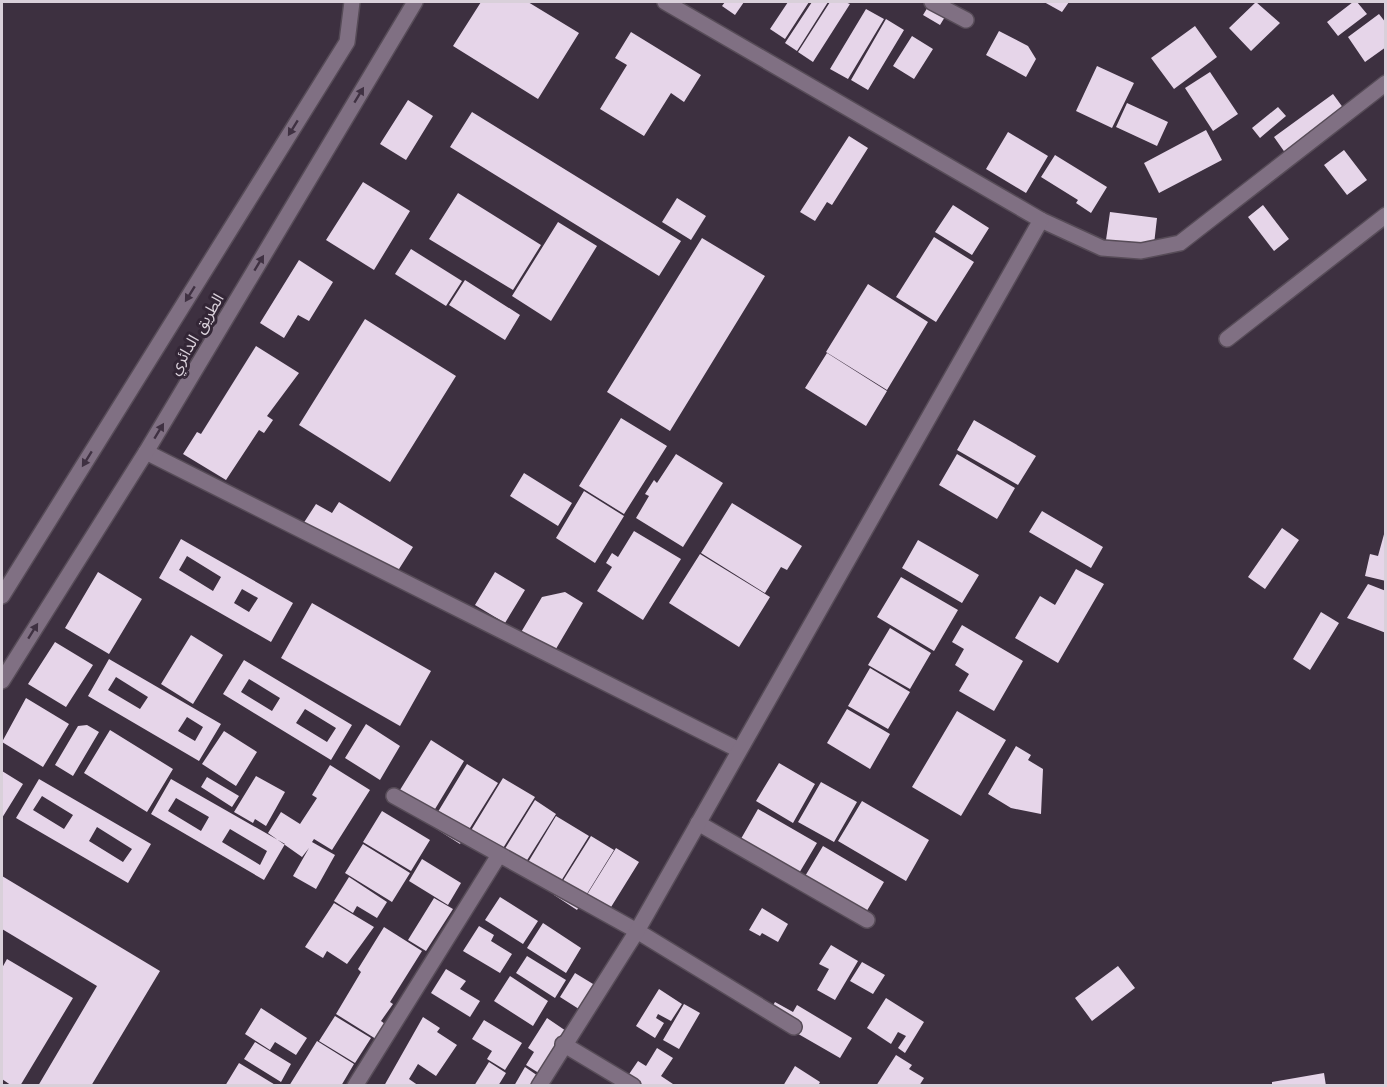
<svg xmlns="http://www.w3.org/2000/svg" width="1387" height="1087" font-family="'Work Sans','Noto Sans Arabic',sans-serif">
<rect width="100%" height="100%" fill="#3d3040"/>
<!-- building -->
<path fill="#e6d5e9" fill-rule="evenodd" d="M481,2H528L579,33L538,99L453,46Z
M725,2H744L735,15L722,6Z
M788,2H809L785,39L770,29Z
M812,2H828L797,51L785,43Z
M830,2H845L850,4L813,62L798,52Z
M931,2H954L940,25L923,15Z
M1044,2H1069L1062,12Z
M1256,2L1280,23L1251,51L1229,28Z
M1353,2H1357L1367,14L1338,36L1327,22Z
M866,9L884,19L848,79L830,69Z
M1379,14L1386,23V47L1365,62L1348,37Z
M886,19L904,30L868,90L851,80Z
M1195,26L1217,57L1174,89L1151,58Z
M999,31L1028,46L1036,59L1026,77L986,55Z
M631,32L701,75L684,102L671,93L644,136L600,109L627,65L615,58Z
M912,36L933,49L914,79L893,66Z
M1097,66L1134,83L1112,128L1076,111Z
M1210,72L1238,114L1213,131L1185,88Z
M1333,94L1352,120L1293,164L1274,137Z
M408,100L433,116L406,160L380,144Z
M1127,103L1168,122L1157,146L1116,127Z
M1278,107L1286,116L1260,138L1252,128Z
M472,112L681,241L659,276L450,147Z
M1206,130L1222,160L1159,193L1144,163Z
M1008,132L1048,156L1026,193L986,169Z
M849,136L868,148L832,205L827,202L815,221L800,212Z
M1344,150L1367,180L1347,195L1324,165Z
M1055,155L1107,187L1091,213L1076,203L1078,200L1041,177Z
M363,182L410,211L374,270L326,240Z
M458,193L541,245L513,290L429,239Z
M677,198L706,216L691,240L662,222Z
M953,205L989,228L972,255L935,232Z
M1263,205L1289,239L1274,251L1248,217Z
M1110,212L1157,218L1153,253L1105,247Z
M558,222L597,246L551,321L512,296Z
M934,237L974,262L936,322L896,297Z
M702,238L765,276L670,431L607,392Z
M411,249L462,281L446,306L395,274Z
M299,260L333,282L309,321L298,315L284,338L260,323Z
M465,280L520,315L505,340L449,305Z
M868,284L928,322L887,390L826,352Z
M365,319L456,376L390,482L299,425Z
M256,346L299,373L267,416L273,420L264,433L259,430L226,480L183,454L197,432L201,434Z
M827,353L887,391L866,426L805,388Z
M621,418L667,446L624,514L579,486Z
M974,420L1036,456L1018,485L957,450Z
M676,454L723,483L683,547L636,518L649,496L645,494L654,480L657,483Z
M957,454L1015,488L997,519L939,485Z
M524,473L572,503L558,526L510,496Z
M584,491L624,516L595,563L556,538Z
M339,502L413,547L392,580L303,524L316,504L332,513Z
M732,503L802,546L787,570L781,567L765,593L701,553Z
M1042,511L1103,547L1091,568L1029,532Z
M1386,527V581L1365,576L1370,554L1378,556Z
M1282,528L1299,540L1265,589L1248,577Z
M634,531L681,559L643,620L597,591L612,567L606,563L612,553L618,557Z
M181,539L293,603L271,642L159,578ZM187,556L221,577L213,591L179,570ZM242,589L258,598L249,612L234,603Z
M918,540L979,575L962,603L902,568Z
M700,554L770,597L739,647L669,603Z
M1076,569L1104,584L1058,663L1015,638L1040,596L1055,605Z
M98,572L142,599L109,654L65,628Z
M495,572L525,590L505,623L475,605Z
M901,577L958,610L934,651L877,617Z
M1368,584L1386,591V633L1347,618Z
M565,592L583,603L550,659L517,639L542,597Z
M312,603L431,671L400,726L281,658Z
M1321,612L1339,623L1310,670L1293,659Z
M962,625L1023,661L994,711L959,691L969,674L955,665L964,649L952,642Z
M890,628L931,653L910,689L868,665Z
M191,635L223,655L193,704L161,684Z
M55,642L93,665L66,707L28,684Z
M109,659L221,724L199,761L88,696ZM116,677L148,697L140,709L108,690ZM187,717L203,727L195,741L178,731Z
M244,660L352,725L331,760L223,694ZM249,679L280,698L272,711L241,692ZM305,709L336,728L327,742L296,723Z
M870,668L910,692L888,729L848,706Z
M26,698L69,724L43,767L2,742Z
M847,709L890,734L870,769L827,743Z
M957,711L1006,740L961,816L912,787Z
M366,724L400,746L380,780L345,758Z
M87,725L99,732L73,776L55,765L78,726Z
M110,730L173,769L147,812L84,773Z
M224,731L257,752L236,786L202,764Z
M431,740L464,761L429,819L395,798Z
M1016,746L1031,755L1028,760L1043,769L1041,814L1011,808L988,794Z
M779,763L815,784L793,823L756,801Z
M467,764L498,783L460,844L430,825Z
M330,765L370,790L332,850L314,839L312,842L335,855L316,889L293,876L309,848L302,857L268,833L281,812L300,824L317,798L312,795Z
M2,771L23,784L2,818Z
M256,776L285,792L266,826L255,819L253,823L234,812Z
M207,777L239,796L232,807L201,787Z
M503,778L535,797L495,861L464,842Z
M39,779L151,844L128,883L16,818ZM42,796L73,815L64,829L33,810ZM97,827L132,849L123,862L89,841Z
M171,779L285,844L264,880L151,814ZM176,798L209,817L201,831L168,811ZM230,829L267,851L260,865L222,842Z
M821,782L857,802L834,842L798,822Z
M535,800L556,814L519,873L498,860Z
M862,801L929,840L906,881L838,841Z
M758,809L817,843L792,885L734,851Z
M382,811L430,840L411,871L363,842Z
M556,816L589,836L553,894L521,874Z
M591,836L614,850L577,910L554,895Z
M363,844L410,873L392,902L345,873Z
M823,846L884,882L862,919L801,883Z
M616,848L639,862L603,920L580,906Z
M422,859L461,883L448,905L409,881Z
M2,876L160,971L91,1086H38L97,986L2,929Z
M349,877L387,902L377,918L357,906L353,913L334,901Z
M500,897L538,921L523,944L485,920Z
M434,898L453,909L426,951L408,940Z
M334,903L374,927L347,964L327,951L323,958L305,947Z
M762,908L788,924L778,942L762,933L760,936L749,930Z
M543,923L581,948L566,973L527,948Z
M479,926L494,935L491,941L512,954L500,973L463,951Z
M384,927L422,951L390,1002L393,1004L381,1021L385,1024L376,1039L336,1014L361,972L358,969Z
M831,945L858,961L835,1000L817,990L829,969L819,964Z
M527,956L566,980L555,998L516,973Z
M7,959L73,998L20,1086H12L2,1079V968Z
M862,962L885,975L873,994L850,981Z
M1118,966L1135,988L1092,1021L1075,998Z
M446,969L466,981L460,989L480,1001L470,1017L431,993Z
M575,973L598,987L582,1011L560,997Z
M510,976L548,1001L533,1026L494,1001Z
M659,989L682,1004L671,1021L658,1014L656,1018L664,1023L655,1038L636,1026Z
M886,998L924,1022L905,1053L898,1048L906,1036L898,1032L891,1044L867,1028Z
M775,1002L793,1012L797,1005L852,1038L840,1058L767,1016Z
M684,1004L700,1013L679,1049L663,1040Z
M261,1008L307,1038L296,1055L275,1042L270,1050L245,1034Z
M335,1016L371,1038L355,1063L319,1041Z
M423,1017L440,1028L437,1032L457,1045L436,1076L418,1064L409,1079L419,1086H384Z
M547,1018L569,1033L542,1075L526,1065L534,1052L528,1048Z
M484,1020L522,1043L505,1070L487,1059L492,1051L472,1039Z
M317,1041L354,1064L341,1086H289Z
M255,1042L291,1064L281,1082L244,1059Z
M657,1048L673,1058L661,1076L676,1086H635L625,1080L638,1061L646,1066Z
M896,1055L912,1065L909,1069L924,1078L919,1086H876Z
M489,1062L506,1073L498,1086H474Z
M239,1063L277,1086H225Z
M795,1066L820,1082L818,1086H783Z
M525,1067L541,1078L535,1086H514Z
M1324,1073L1326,1086H1272V1082Z"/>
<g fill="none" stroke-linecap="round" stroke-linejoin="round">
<!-- street casing -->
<g stroke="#574c58" stroke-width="18">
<path id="street" d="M932,2L966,20
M1041,220L1102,248L1141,251L1180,243L1386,83
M1227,339L1386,215
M146,452L739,750
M394,796L637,931L794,1027
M698,823L867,920
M563,1044L633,1086
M355,1086L499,855"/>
</g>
<!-- secondary casing -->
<g stroke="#574c58" stroke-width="18">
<path id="secondary" d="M2,596L347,42L352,2
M2,681L146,452L415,2
M539,1086L637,931L1041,220L665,2"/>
</g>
<!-- street -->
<use href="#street" stroke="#807083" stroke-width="15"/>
<!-- secondary -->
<use href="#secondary" stroke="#807083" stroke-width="15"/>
</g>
<!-- one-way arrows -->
<defs><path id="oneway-solid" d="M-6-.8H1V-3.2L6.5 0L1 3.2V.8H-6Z" transform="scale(1.5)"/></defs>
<g fill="#3f3142">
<use href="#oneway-solid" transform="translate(359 95) rotate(-59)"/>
<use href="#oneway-solid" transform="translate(293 128) rotate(122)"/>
<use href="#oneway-solid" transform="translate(259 263) rotate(-59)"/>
<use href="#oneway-solid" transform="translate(190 294) rotate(122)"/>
<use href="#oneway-solid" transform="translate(159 431) rotate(-59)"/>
<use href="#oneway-solid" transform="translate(87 459) rotate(122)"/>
<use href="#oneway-solid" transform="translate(33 631) rotate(-58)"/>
</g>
<g text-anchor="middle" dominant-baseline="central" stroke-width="6" stroke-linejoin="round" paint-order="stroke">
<!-- street labels -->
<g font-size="16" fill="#d9d0da" stroke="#332636">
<text transform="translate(196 334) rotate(-59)">الطريق الدائري</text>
</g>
</g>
<!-- border -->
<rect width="1387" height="1087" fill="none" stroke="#d9d0da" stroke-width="6"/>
</svg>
